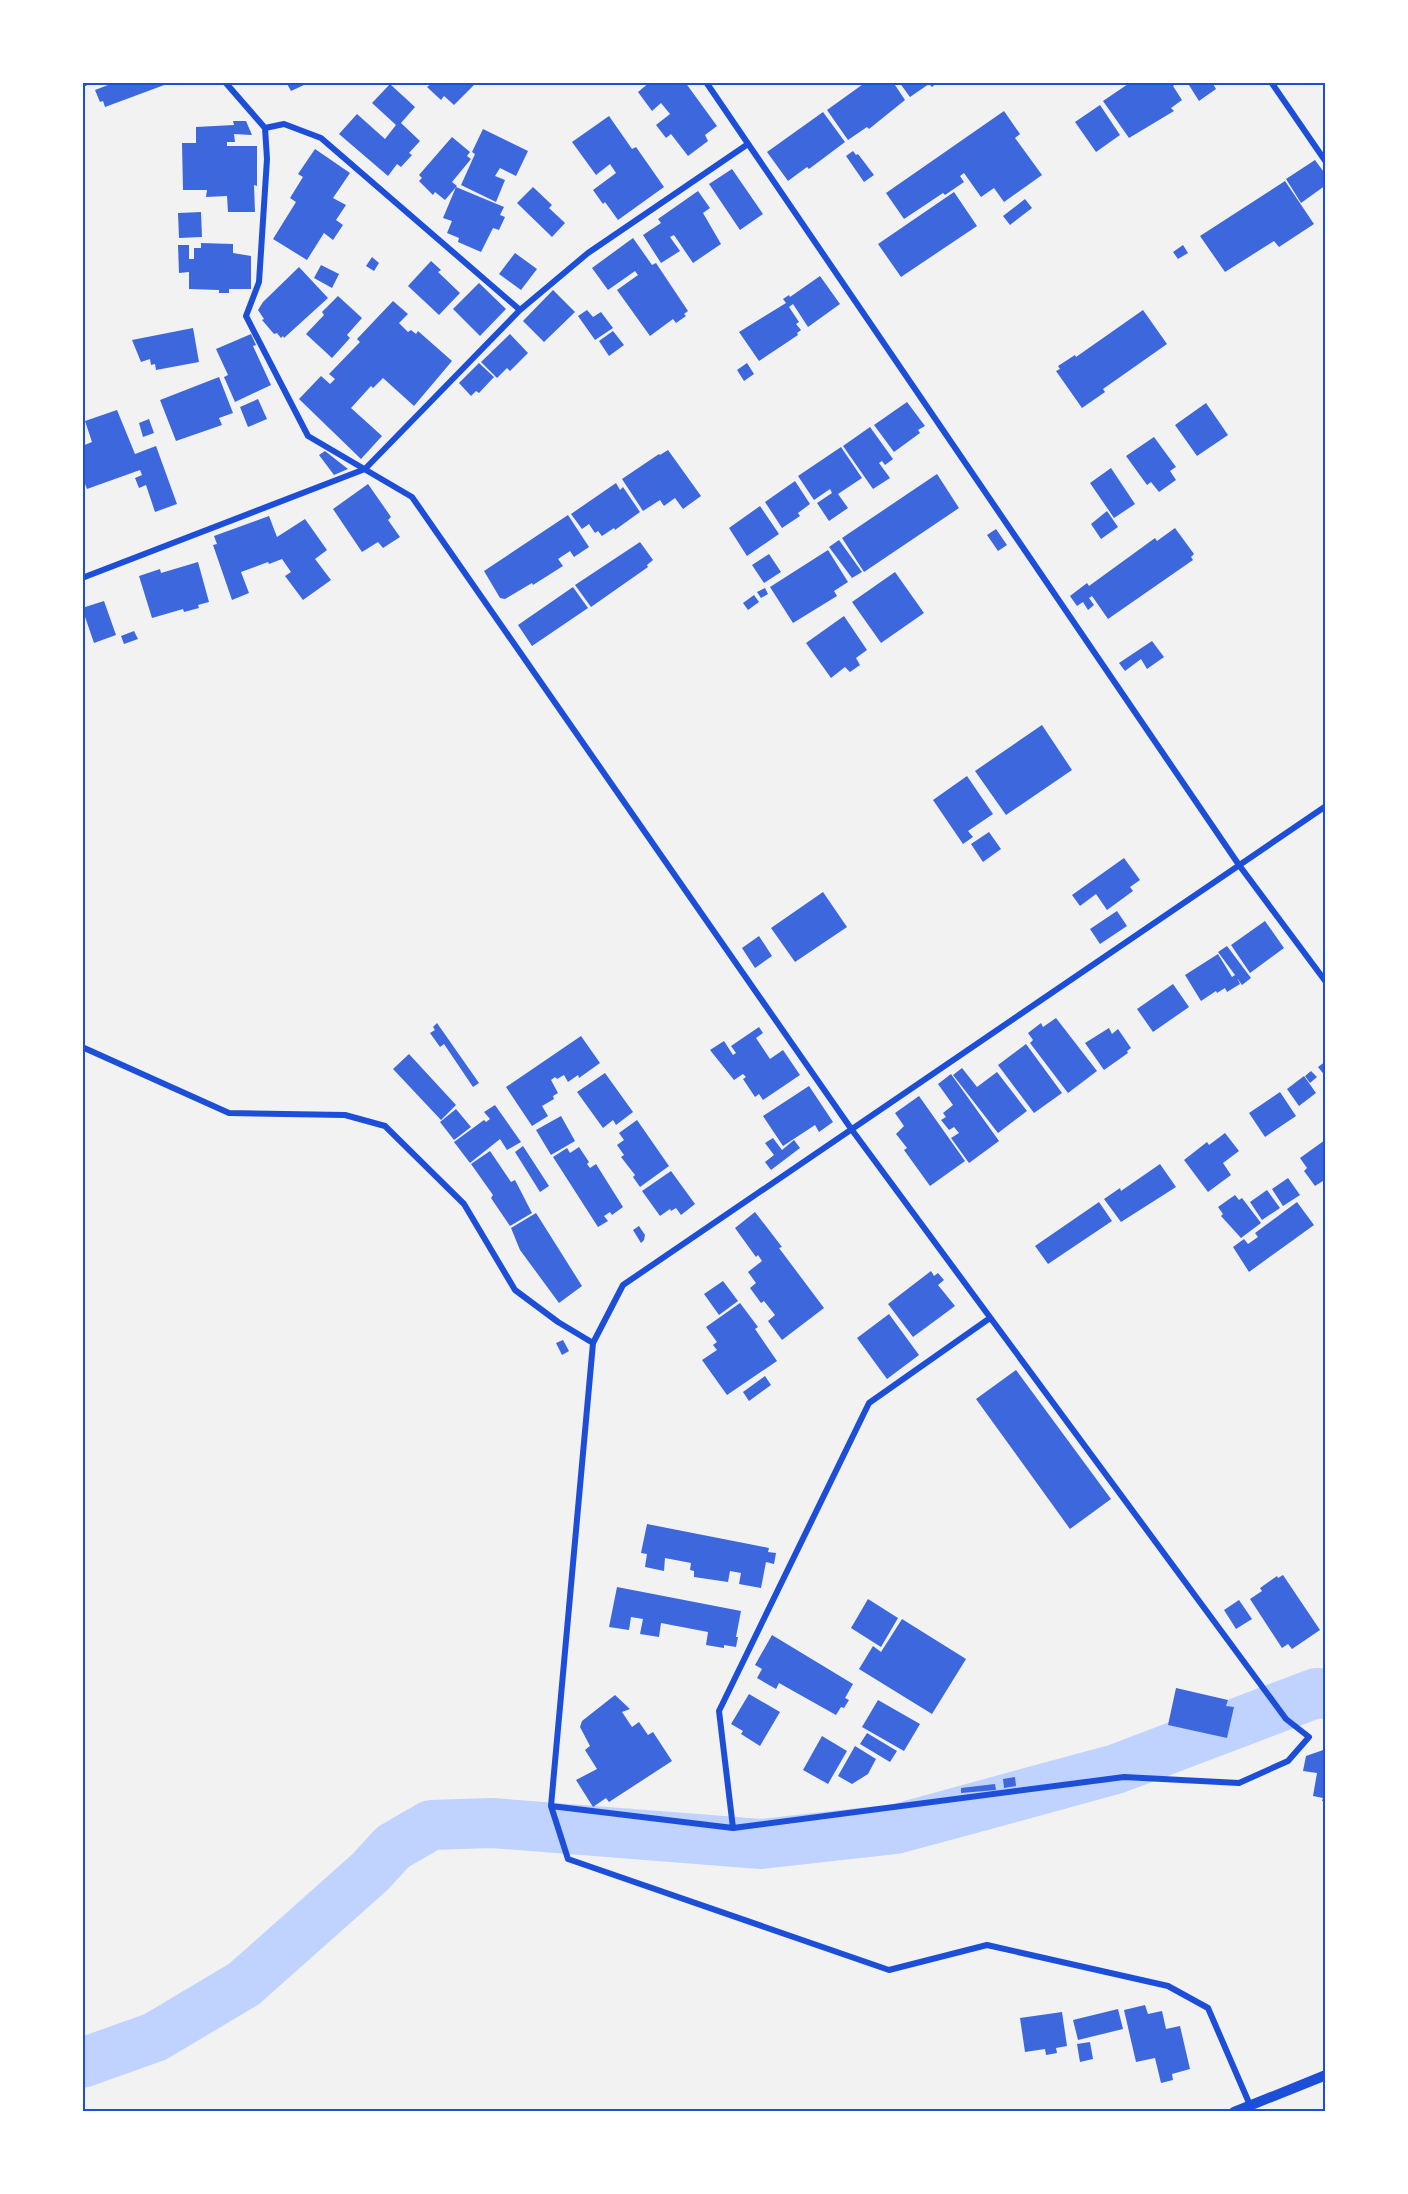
<svg xmlns="http://www.w3.org/2000/svg" width="1408" height="2194" font-family="'Archivo Narrow',sans-serif">
<rect width="100%" height="100%" fill="#f2f2f2"/>
<g fill="none" stroke-linecap="round" stroke-linejoin="round">
<!-- river -->
<path stroke="#bfd3fe" stroke-width="50" d="M82,2063L155,2037L244,1984L370,1872L393,1847L431,1825L492,1823L761,1844L896,1829L1116,1769L1316,1693L1326,1694"/>
</g>
<!-- building -->
<path fill="#3d67dc" d="M116,82H166L167,84L105,107L103,101L100,102L95,90Z
M286,82H303L304,85L291,91Z
M429,82H477L454,105L444,96L441,100L427,87L431,84Z
M650,82H685L717,126L705,135L708,141L688,156L671,134L666,138L656,125L670,114L661,103L652,111L638,92Z
M866,82H893L905,100L869,129L867,127L848,140L827,110Z
M899,82H938L932,87L929,84L910,97Z
M1131,82H1178L1173,86L1182,100L1171,108L1174,111L1129,138L1103,101Z
M1187,82H1212L1216,89L1199,101Z
M390,84L415,107L401,123L420,141L409,153L412,155L401,167L397,164L388,176L339,134L357,114L385,139L396,125L372,103Z
M1100,105L1120,135L1096,152L1075,122Z
M1004,111L1020,134L1015,138L1042,175L1004,202L994,188L981,197L964,173L960,176L964,182L945,195L943,193L904,219L886,193Z
M823,112L845,142L809,169L807,167L788,181L767,152Z
M609,116L632,149L636,147L664,187L618,220L605,202L603,204L593,190L616,173L610,164L596,175L572,142Z
M233,121H246L252,135L234,134L235,142H227V146H257V186L254,185L255,212H228L227,196L206,197L207,190H183L182,143H196V127L234,125Z
M483,129L528,151L516,176L500,168L495,176L505,180L496,202L461,185L475,154L472,152Z
M452,137L470,152L467,156L471,159L452,182L457,186L445,200L435,192L433,195L419,181L422,178L419,175Z
M315,149L350,173L333,198L346,205L336,220L343,225L333,240L324,233L307,260L273,239L296,202L290,198L303,177L298,174Z
M853,151L856,155L858,154L874,175L864,182L846,156Z
M1315,160L1326,175V185L1301,203L1286,179Z
M732,169L763,214L740,230L709,184Z
M1285,181L1314,224L1279,247L1274,241L1225,272L1200,236Z
M456,187L504,207L500,215L505,217L499,230L493,228L481,252L458,242L459,238L447,233L452,221L443,218Z
M533,187L552,205L549,208L565,223L552,237L517,203Z
M698,191L710,208L703,213L721,244L693,263L674,235L670,237L680,251L661,263L643,235L661,223L658,219Z
M954,192L977,226L901,277L878,244Z
M1025,199L1032,208L1010,225L1003,216Z
M201,212L202,237L179,238L178,213Z
M633,238L652,265L656,263L688,311L684,314L686,316L676,323L673,319L650,336L617,290L638,275L635,271L608,290L592,268Z
M201,243L233,244V253L251,256V289H229V293H219V290L189,289V272L179,273L178,245H189V259H194V248H201Z
M1183,245L1188,253L1178,259L1173,252Z
M515,253L537,269L521,290L499,274Z
M372,257L379,263L374,271L366,266Z
M431,261L441,270L438,272L460,293L439,315L408,286Z
M321,265L339,274L332,288L314,278Z
M299,267L328,298L284,338L283,336L281,338L277,333L274,334L262,320L264,319L258,310L263,302Z
M820,276L840,304L808,327L793,304L789,307L799,322L796,324L801,330L797,333L798,335L759,361L739,332L786,303L783,299L789,295L790,297Z
M479,283L506,309L480,336L453,309Z
M553,290L575,312L544,342L523,321Z
M338,296L362,318L347,335L350,338L332,358L306,334L324,315L322,312Z
M393,301L408,314L399,323L408,332L411,330L416,334L418,331L452,361L414,406L383,378L373,388L371,386L351,408L382,436L361,459L299,399L321,376L330,384L335,379L329,374L360,342L357,339Z
M587,310L593,317L601,312L613,328L595,340L578,316Z
M1143,310L1167,344L1103,389L1105,392L1082,408L1056,371L1060,369L1058,366L1075,355L1076,357Z
M193,328L199,362L156,370L155,364L151,365L150,359L141,362L132,340Z
M613,331L624,345L609,356L599,341Z
M251,334L256,345L253,346L271,385L235,402L224,377L228,375L216,349Z
M510,334L528,353L510,371L507,368L497,378L481,362Z
M479,363L494,377L479,393L476,391L471,396L459,383Z
M747,363L754,374L744,381L737,370Z
M219,377L233,413L219,418L222,425L176,441L160,400Z
M258,399L267,419L248,427L240,407Z
M907,402L925,426L918,430L920,433L894,452L874,425Z
M1206,403L1228,435L1197,456L1175,425Z
M117,410L135,454L156,446L177,504L155,512L146,485L139,488L135,478L142,475L140,470L87,489L82,476V446L92,442L85,421Z
M149,419L154,433L143,437L139,423Z
M870,427L893,459L885,465L882,461L879,463L890,478L873,489L843,446Z
M1154,437L1176,467L1170,471L1176,480L1159,492L1151,482L1147,485L1126,456Z
M841,447L862,478L838,494L848,508L829,521L817,503L832,493L830,489L814,500L798,476Z
M668,450L701,496L683,509L675,498L664,506L660,500L643,511L622,479L659,454L660,455Z
M325,451L348,469L334,475L319,455Z
M1111,468L1135,504L1114,518L1090,483Z
M937,474L959,508L864,572L842,538Z
M795,481L810,504L798,513L800,516L782,528L765,502Z
M616,483L620,490L623,487L640,512L615,530L614,528L602,536L598,531L595,533L589,524L582,529L571,514Z
M368,484L391,517L388,520L400,537L383,548L378,542L362,552L333,509Z
M760,506L779,534L747,556L729,528Z
M1107,511L1118,527L1101,539L1091,524Z
M568,515L589,547L574,557L570,551L558,559L563,566L533,585L532,583L505,599L500,598L484,571Z
M269,516L277,537L305,519L327,550L315,559L331,580L303,600L285,576L291,572L282,559L269,564L268,562L241,572L249,593L232,600L213,545L217,544L214,536Z
M1175,528L1194,554L1191,557L1193,560L1108,619L1092,596L1089,598L1094,605L1088,610L1083,602L1077,606L1070,596L1087,583L1089,586L1155,538L1157,541Z
M996,529L1007,545L998,551L987,535Z
M839,540L862,572L852,578L829,547Z
M640,542L653,560L647,565L648,567L591,607L575,585Z
M828,550L848,582L834,591L837,596L793,623L770,587Z
M769,554L781,572L764,583L752,565Z
M198,562L209,602L198,605L199,608L184,612L183,609L152,618L139,576L160,569L161,573Z
M895,572L924,613L881,643L852,602Z
M573,587L588,608L532,646L518,625Z
M765,588L768,594L761,598L757,592Z
M754,595L759,602L748,610L743,603Z
M104,601L116,635L94,643L82,608Z
M844,616L867,650L856,658L860,665L850,672L845,667L831,678L806,643Z
M134,631L138,639L124,644L121,636Z
M1152,641L1164,657L1147,669L1141,659L1125,671L1119,663Z
M1042,725L1072,770L1006,815L975,771Z
M967,776L993,814L968,831L973,837L963,844L933,800Z
M989,832L1001,849L983,862L971,844Z
M1124,858L1140,880L1130,887L1133,891L1107,910L1096,894L1080,906L1072,895Z
M823,892L847,927L795,962L771,928Z
M1117,911L1127,926L1100,944L1090,929Z
M1265,921L1284,948L1250,973L1231,945Z
M759,936L772,956L755,968L742,948Z
M1227,946L1251,978L1242,985L1237,978L1240,984L1227,992L1225,988L1217,993L1216,991L1201,1001L1185,975L1218,954L1232,977L1235,975L1218,952Z
M1173,984L1189,1007L1153,1032L1137,1009Z
M1056,1018L1097,1071L1068,1093L1030,1043L1033,1040L1028,1033L1041,1023L1043,1027Z
M437,1023L479,1083L473,1087L444,1044L440,1047L430,1033L435,1030L433,1027Z
M759,1027L763,1033L756,1038L770,1059L783,1050L800,1075L763,1100L759,1094L755,1097L743,1079L746,1077L743,1074L734,1080L710,1050L724,1041L733,1055L736,1053L731,1046Z
M1109,1028L1112,1034L1118,1029L1131,1048L1127,1051L1128,1053L1104,1070L1085,1043Z
M581,1036L600,1063L579,1078L578,1075L568,1082L564,1075L557,1079L555,1077L551,1080L558,1093L553,1096L554,1099L542,1106L548,1116L532,1126L506,1087Z
M1026,1044L1062,1093L1034,1113L998,1065Z
M409,1054L456,1105L441,1120L393,1069Z
M1326,1061V1077L1318,1067Z
M962,1068L977,1087L997,1072L1027,1111L998,1133L953,1075Z
M1311,1071L1317,1077L1310,1083L1305,1076Z
M605,1073L633,1112L616,1125L613,1120L603,1128L577,1092Z
M951,1074L999,1141L969,1163L951,1138L959,1133L954,1127L949,1130L941,1120L946,1117L943,1113L953,1105L938,1084Z
M1304,1076L1316,1093L1299,1106L1287,1089Z
M809,1086L833,1122L819,1132L815,1125L783,1146L763,1116Z
M1280,1092L1296,1116L1265,1137L1249,1113Z
M919,1096L965,1161L930,1186L904,1150L907,1148L896,1134L904,1126L895,1113Z
M495,1105L521,1142L507,1150L500,1139L470,1163L454,1142L484,1120L486,1122L490,1119L484,1112Z
M456,1109L471,1127L454,1140L440,1122Z
M561,1116L575,1141L551,1155L536,1130Z
M637,1120L669,1166L640,1187L633,1177L635,1175L621,1157L624,1155L617,1145L624,1140L619,1133Z
M1225,1133L1239,1151L1223,1163L1231,1175L1208,1192L1184,1160L1207,1142L1209,1145Z
M773,1138L782,1150L794,1140L800,1148L771,1170L765,1162L774,1155L765,1143Z
M1325,1140L1326,1179L1315,1186L1304,1171L1307,1168L1300,1158Z
M523,1146L549,1186L540,1192L515,1152Z
M579,1147L589,1162L587,1164L590,1168L596,1164L623,1207L612,1215L610,1212L604,1216L608,1221L598,1227L553,1157L567,1148L570,1153Z
M490,1151L511,1182L515,1180L532,1213L510,1226L491,1198L493,1195L471,1164Z
M1160,1164L1176,1187L1121,1222L1104,1199L1120,1188L1121,1191Z
M671,1171L695,1204L681,1215L676,1208L671,1211L670,1209L660,1216L642,1191Z
M1288,1178L1300,1195L1283,1206L1272,1189Z
M1267,1190L1280,1208L1262,1220L1250,1202Z
M1235,1195L1239,1200L1242,1198L1261,1223L1241,1238L1221,1216L1223,1214L1218,1207Z
M1099,1202L1112,1221L1048,1264L1035,1246Z
M1297,1202L1314,1225L1249,1272L1233,1247L1244,1239L1248,1244L1258,1237L1255,1233Z
M755,1212L782,1247L779,1248L824,1308L782,1340L768,1321L775,1315L764,1301L761,1303L750,1288L756,1283L748,1272L762,1261L758,1255L756,1257L735,1228Z
M536,1213L582,1286L559,1303L520,1250L511,1228Z
M639,1226L645,1235L644,1240L641,1243L633,1230Z
M931,1271L934,1276L938,1273L944,1280L938,1285L955,1306L913,1337L888,1304Z
M723,1281L738,1301L719,1315L704,1294Z
M740,1303L758,1327L755,1329L777,1361L727,1395L702,1360L717,1350L713,1345L717,1342L706,1327Z
M889,1314L919,1355L887,1379L857,1338Z
M563,1340L569,1351L562,1355L556,1343Z
M1016,1370L1111,1499L1070,1529L976,1399Z
M765,1376L771,1385L749,1401L743,1392Z
M647,1524L769,1548L768,1552L776,1553L774,1564L766,1562L761,1588L739,1584L741,1573L730,1571L728,1582L694,1577V1571L690,1570L691,1563L665,1558L664,1571L645,1567L647,1554L641,1553Z
M1283,1575L1320,1630L1292,1649L1288,1644L1282,1648L1250,1599L1262,1591L1260,1588L1277,1576L1278,1578Z
M617,1587L741,1611L736,1637H738L736,1647L724,1645V1648L706,1645L708,1632L661,1623L659,1637L640,1634L643,1619L631,1617L629,1630L609,1627Z
M868,1599L898,1618L881,1647L851,1628Z
M1239,1600L1252,1619L1236,1629L1224,1610Z
M902,1619L966,1659L932,1714L859,1669L873,1646L881,1652Z
M772,1635L853,1684L845,1698L849,1700L844,1708L841,1707L836,1715L779,1683L776,1689L757,1678L762,1669L755,1665Z
M1176,1688L1228,1700L1226,1706L1234,1707L1227,1738L1168,1725Z
M749,1694L780,1712L760,1746L741,1734L743,1731L731,1724Z
M615,1695L630,1709L622,1712L632,1727L639,1722L648,1735L653,1732L672,1761L609,1802L606,1798L593,1807L576,1780L597,1769L585,1750L590,1746L580,1727L582,1721Z
M878,1700L920,1724L904,1751L862,1727Z
M867,1733L897,1751L890,1762L860,1744Z
M822,1736L847,1751L828,1784L803,1770Z
M855,1746L876,1759L868,1774L852,1784L838,1776Z
M1326,1749V1802L1322,1801L1323,1798L1313,1796L1317,1773L1303,1771L1306,1756Z
M1015,1777L1016,1786L1004,1788L1003,1779Z
M995,1784L996,1790L961,1793V1788Z
M1145,2005L1148,2014L1162,2011L1166,2029L1180,2026L1190,2069L1172,2074L1173,2080L1161,2083L1155,2058L1136,2062L1124,2010Z
M1118,2009L1123,2029L1078,2040L1073,2020Z
M1062,2012L1067,2046L1056,2048L1057,2053L1046,2055L1045,2049L1025,2052L1020,2018Z
M1090,2042L1093,2059L1080,2062L1077,2044Z"/>
<g fill="none" stroke-linecap="round" stroke-linejoin="round">
<!-- minor -->
<path stroke="#1d4ed8" stroke-width="6" d="M225,82L265,128L267,159L259,282L246,316L308,436L412,497L852,1130L1286,1719L1309,1737L1288,1761L1239,1783L1124,1777L733,1828L551,1806
M706,82L1239,865L1326,982
M1271,82L1326,162
M82,84L87,82
M265,128L284,124L321,138L520,310
M82,578L365,469L520,310L588,253L748,144
M82,1047L229,1113L345,1115L385,1126L464,1204L515,1290L558,1322L593,1343
M733,1828L719,1711L869,1403L990,1318
M1253,2112L1208,2008L1168,1986L987,1945L889,1970L568,1859L551,1806L593,1343L623,1285L1326,806"/>
<!-- tertiary -->
<path stroke="#1d4ed8" stroke-width="10" d="M1234,2112L1326,2075"/>
</g>
<!-- border -->
<rect width="1408" height="2194" fill="none" stroke="#ffffff" stroke-width="168"/>
<rect x="84" y="84" width="1240" height="2026" fill="none" stroke="#1d4ed8" stroke-width="2"/>
</svg>
